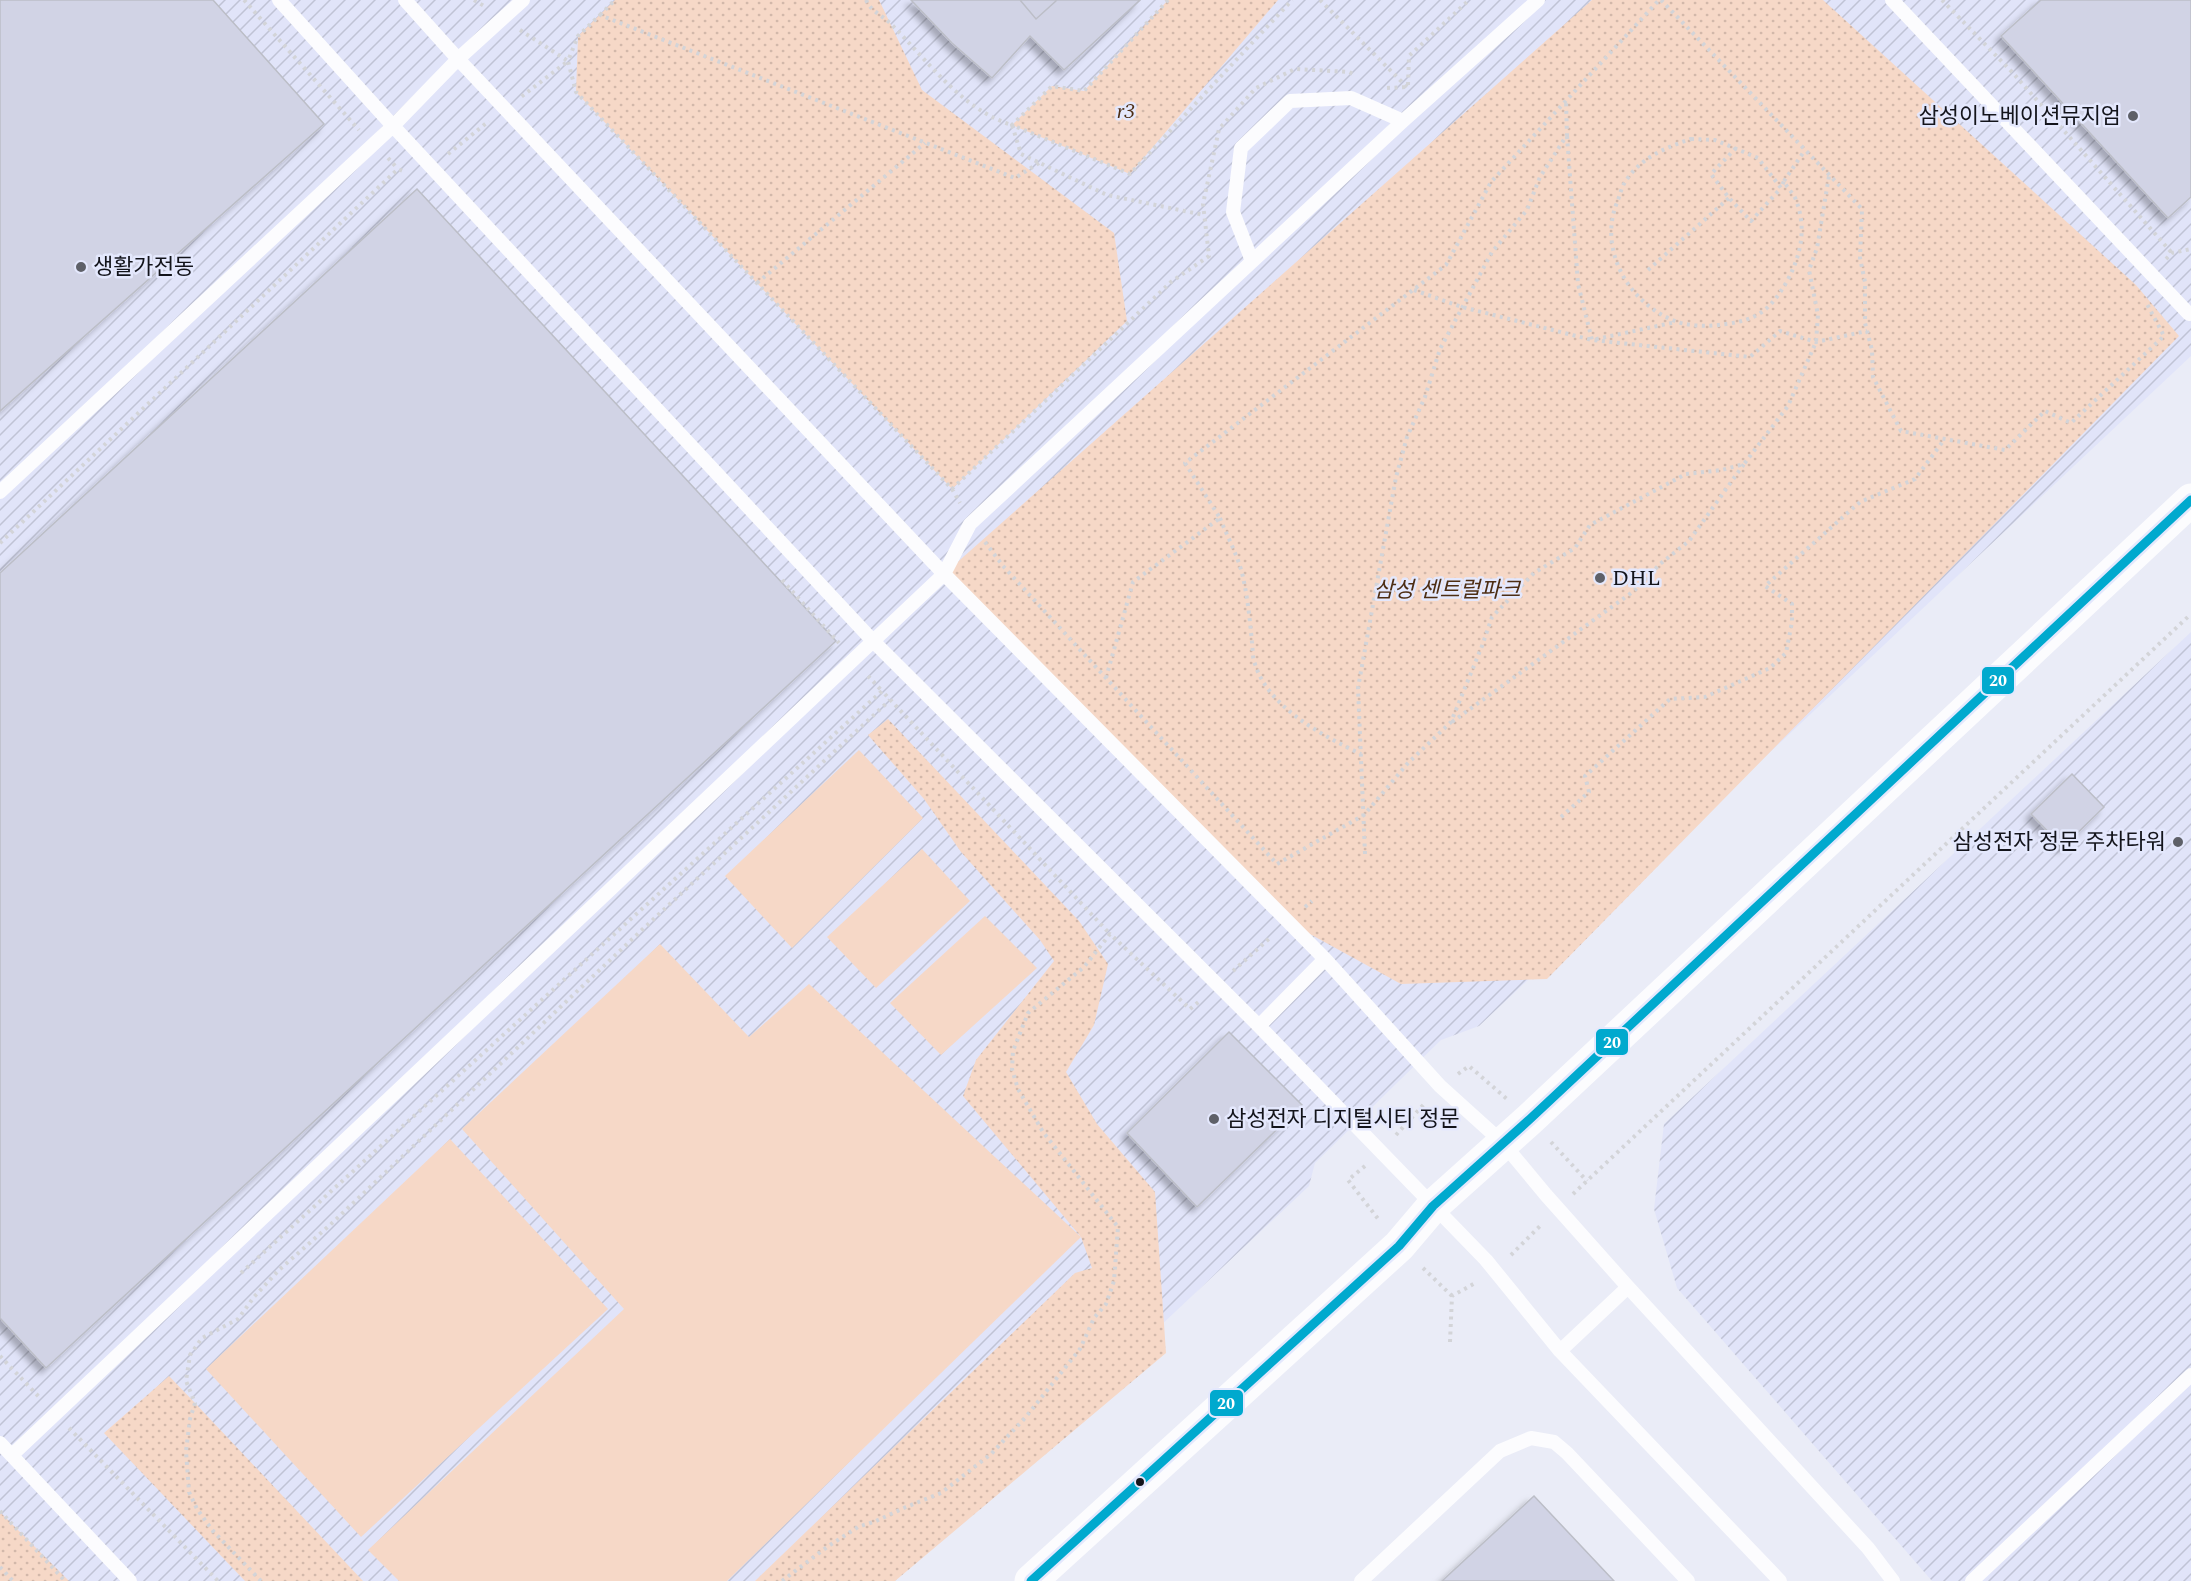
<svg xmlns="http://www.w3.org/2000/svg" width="2191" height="1581" font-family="Spectral,'Noto Sans KR',serif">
<defs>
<pattern id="industrial-furrows" width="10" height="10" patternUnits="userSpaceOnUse" patternTransform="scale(1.5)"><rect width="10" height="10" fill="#e1e4f9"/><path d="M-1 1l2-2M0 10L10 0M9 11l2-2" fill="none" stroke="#c0c3d5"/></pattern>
<pattern id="park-dots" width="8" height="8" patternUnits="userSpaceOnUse" patternTransform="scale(1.5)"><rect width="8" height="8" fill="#f6d8c7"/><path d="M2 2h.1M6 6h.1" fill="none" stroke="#d2b8aa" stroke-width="1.8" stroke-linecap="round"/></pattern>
<filter id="shadow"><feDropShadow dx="-5.5" dy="5.5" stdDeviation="3" flood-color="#0004"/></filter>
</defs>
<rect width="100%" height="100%" fill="#eaecf7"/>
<!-- industrial -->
<path fill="url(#industrial-furrows)" d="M0,0H2191V356L1479,1026L1441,1040L1315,1163L1309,1186L889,1581H0Z
M2191,632V1581H1932L1677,1288L1654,1209L1664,1124Z"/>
<!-- grass -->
<path fill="#f6d8c7" d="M859,750L923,818L792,948L725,876Z
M922,849L970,901L876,988L827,937Z
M985,916L1037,968L941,1055L890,1003Z
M660,944L749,1037L809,984L1081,1237L727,1581H399L368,1550L624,1309L462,1129Z
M450,1139L608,1309L361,1537L206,1369Z"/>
<!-- park -->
<path fill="url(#park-dots)" d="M615,0H879L922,90L1114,233L1127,321L952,489L576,92L578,36Z
M1168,0H1278L1130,174L1012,125L1052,86L1084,91Z
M1592,0H1823L2136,285L2179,336L1547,979L1401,984L1288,922L944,574Z
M888,719L1079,921L1108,964L1094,1025L1066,1072L1097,1124L1155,1192L1166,1353L895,1581H755L1075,1273L1092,1268L1081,1237L963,1096L976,1060L1054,961L1040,940L961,852L924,799L868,735Z
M169,1376L195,1403L363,1581H245L104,1433Z
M0,1512L69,1581H0Z"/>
<!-- building -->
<path fill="#d1d3e5" stroke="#bcbec7" stroke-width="1.5" filter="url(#shadow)" d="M0,0H213L324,124L0,411Z
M911,0H1140L1064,70L1030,36L992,78L952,43Z
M1020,0H1057L1036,19Z
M2041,0H2191V197L2168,218L2001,36Z
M417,189L836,641L46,1368L0,1318V573Z
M2072,774L2104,807L2063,847L2031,814Z
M1229,1032L1302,1105L1197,1207L1127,1133Z
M1534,1496L1614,1581H1442Z"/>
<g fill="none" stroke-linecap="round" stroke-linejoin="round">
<!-- path -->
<path stroke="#d3d4d8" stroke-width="4" stroke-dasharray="3 4.5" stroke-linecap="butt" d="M244,0L359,130
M474,0L484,6
M866,0C872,13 883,15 892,25C928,61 962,110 1012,125L1021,154L1107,195L1204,215
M1168,0L1084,91L1052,86L1012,125L1130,174L1292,0
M1320,0L1408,88
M1661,0L1862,209L1860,258L1865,282V323L1872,350L1873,377L1901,431L2005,450L2045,411L2071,423L2164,336L2147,304
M1942,0L2012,72L2172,253
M600,15L615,0
M520,30L568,61L521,97
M1408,85L1409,56L1469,0
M1387,88L1407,87
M1567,136L1578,284L1592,340L1676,322
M1691,139L1715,140L1758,158L1781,188L1784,181C1787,188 1794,194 1796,200C1807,229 1801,256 1786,283C1770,310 1757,320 1726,324C1707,327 1685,327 1668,318C1626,298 1600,249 1616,205C1620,196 1621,187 1627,179C1642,157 1667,147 1691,139Z
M1736,148L1711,174L1729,198L1751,221L1781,188
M448,154L489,121
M388,158L398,169
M1039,163L1015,178L600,15L578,36L568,61L576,92L952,489L1171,282L1209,256L1203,204L1219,129L1256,88L1295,69L1349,72L1355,75
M1784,181L1805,150
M2166,259L2172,253L2191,249
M1648,270L1729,198
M757,283L925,143
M1414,290L1462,307L1592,340L1750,357L1780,331L1816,342L1867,331
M952,489L960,503
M1220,518C1228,539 1240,559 1244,582C1248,601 1250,622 1252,642C1253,649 1252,657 1255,664C1268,707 1323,736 1361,754
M985,542L1003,566L1277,864L1364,815L1408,763L1451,722L1482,646L1492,617L1534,573L1575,548L1590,525L1686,474L1722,470L1744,464L1788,406L1816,342L1818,315L1809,270L1817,248L1829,176
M0,543L398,169L403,171
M782,580L839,643
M868,676L882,691
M1106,678L1133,582L1220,518L1185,463L1446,265L1491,182L1659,0
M1452,722L1634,591L1660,564L1689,541L1744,464
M1561,817L1589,792L1585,776L1670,699L1705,697L1770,668L1786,653L1792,622V604L1765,586L1860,502L1915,479L1944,440
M1365,854L1358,688L1396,477L1407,437L1425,397L1440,349L1492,252L1527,210L1540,177L1567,135L1566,101
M1305,907L1312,901
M1233,971L1272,936
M1458,1074L1469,1066L1507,1099
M1396,1135L1425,1103
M1551,1142L1587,1181
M1365,1166L1348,1180L1379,1220
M1573,1194L2191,614
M1511,1255L1542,1224
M1423,1268L1452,1296
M241,1273L882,691L1110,934
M1450,1342L1452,1296L1477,1282
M0,1356L41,1399
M69,1428L218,1581
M0,1511L65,1581
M0,1567L13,1581
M261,1581L213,1531L197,1509L189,1492L186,1451L190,1419L195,1403L186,1381L190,1355L202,1338L238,1319L254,1297L279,1270L330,1225L644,928L890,700
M782,1581L827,1547L858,1527L876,1521L906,1507L941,1493L991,1454L1025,1418L1080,1349L1094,1318L1106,1304L1114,1281L1118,1227L1043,1132L1018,1089L1012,1069L1013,1051L1028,1013L1084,967L1110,934L1190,1009L1201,1000"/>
<!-- lane -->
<path stroke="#fcfcfe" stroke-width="14" d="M279,0L393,126L873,641L1259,1026L1486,1260L1560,1351L1780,1581
M405,0L458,59L944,574L1325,959L1440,1086L1502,1142L1546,1195L1628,1287L1868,1548L1893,1581
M1892,0L2189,314
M1252,261L1233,212L1241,148L1290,101L1351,98L1403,121
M0,492L393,126L458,59L523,0
M1259,1026L1325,959
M1560,1351L1628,1287
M0,1443L130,1581
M12,1455L944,574L970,524L1403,121L1538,0
M1361,1581L1500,1451L1531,1438L1554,1442L1567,1453L1688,1581
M1972,1581L2191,1375"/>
<!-- secondary -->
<path stroke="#fcfcfe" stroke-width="33" d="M1031,1581L1399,1246L1433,1206L1530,1119L2191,500"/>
<!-- bus-1 casing -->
<g stroke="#e4e8fd" stroke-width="14">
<path id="bus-1" d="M1031,1581L1399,1246L1433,1206L1530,1119L2191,500"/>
</g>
<!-- bus-1 -->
<use href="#bus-1" stroke="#00a9ce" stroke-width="9"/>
</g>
<!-- markers -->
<g fill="#5e6068" stroke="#e4e8fd" stroke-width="2">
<circle cx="2133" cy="116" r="6"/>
<circle cx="81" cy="267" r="6"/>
<circle cx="1600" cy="578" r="6"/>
<circle cx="2178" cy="842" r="6"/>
<circle cx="1214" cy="1119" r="6"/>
</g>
<circle fill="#13141b" stroke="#e4e8fd" stroke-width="2" cx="1140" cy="1482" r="5"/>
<g text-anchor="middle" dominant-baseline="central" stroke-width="5" stroke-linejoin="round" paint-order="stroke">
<!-- park labels -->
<g font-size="22" font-style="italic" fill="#4d2d13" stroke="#e4e8fd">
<text x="1126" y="111">r3</text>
<text x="1447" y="590">삼성 센트럴파크</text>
</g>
<!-- poi labels -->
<g font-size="22" fill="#13141b" stroke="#e4e8fd" text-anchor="start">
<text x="2121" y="116" text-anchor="end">삼성이노베이션뮤지엄</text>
<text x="93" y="267">생활가전동</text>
<text x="1612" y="578">DHL</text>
<text x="2166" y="842" text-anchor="end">삼성전자 정문 주차타워</text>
<text x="1226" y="1119">삼성전자 디지털시티 정문</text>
</g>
</g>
<g stroke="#e4e8fd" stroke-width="2">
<rect x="1981" y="666" width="34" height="29" rx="6" fill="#00a9ce"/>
<rect x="1595" y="1028" width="34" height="28" rx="6" fill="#00a9ce"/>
<rect x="1209" y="1389" width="35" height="28" rx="6" fill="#00a9ce"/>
</g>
<g font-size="16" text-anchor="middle" font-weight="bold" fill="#fff">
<text x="1998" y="686">20</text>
<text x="1612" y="1048">20</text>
<text x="1226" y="1409">20</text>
</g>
</svg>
